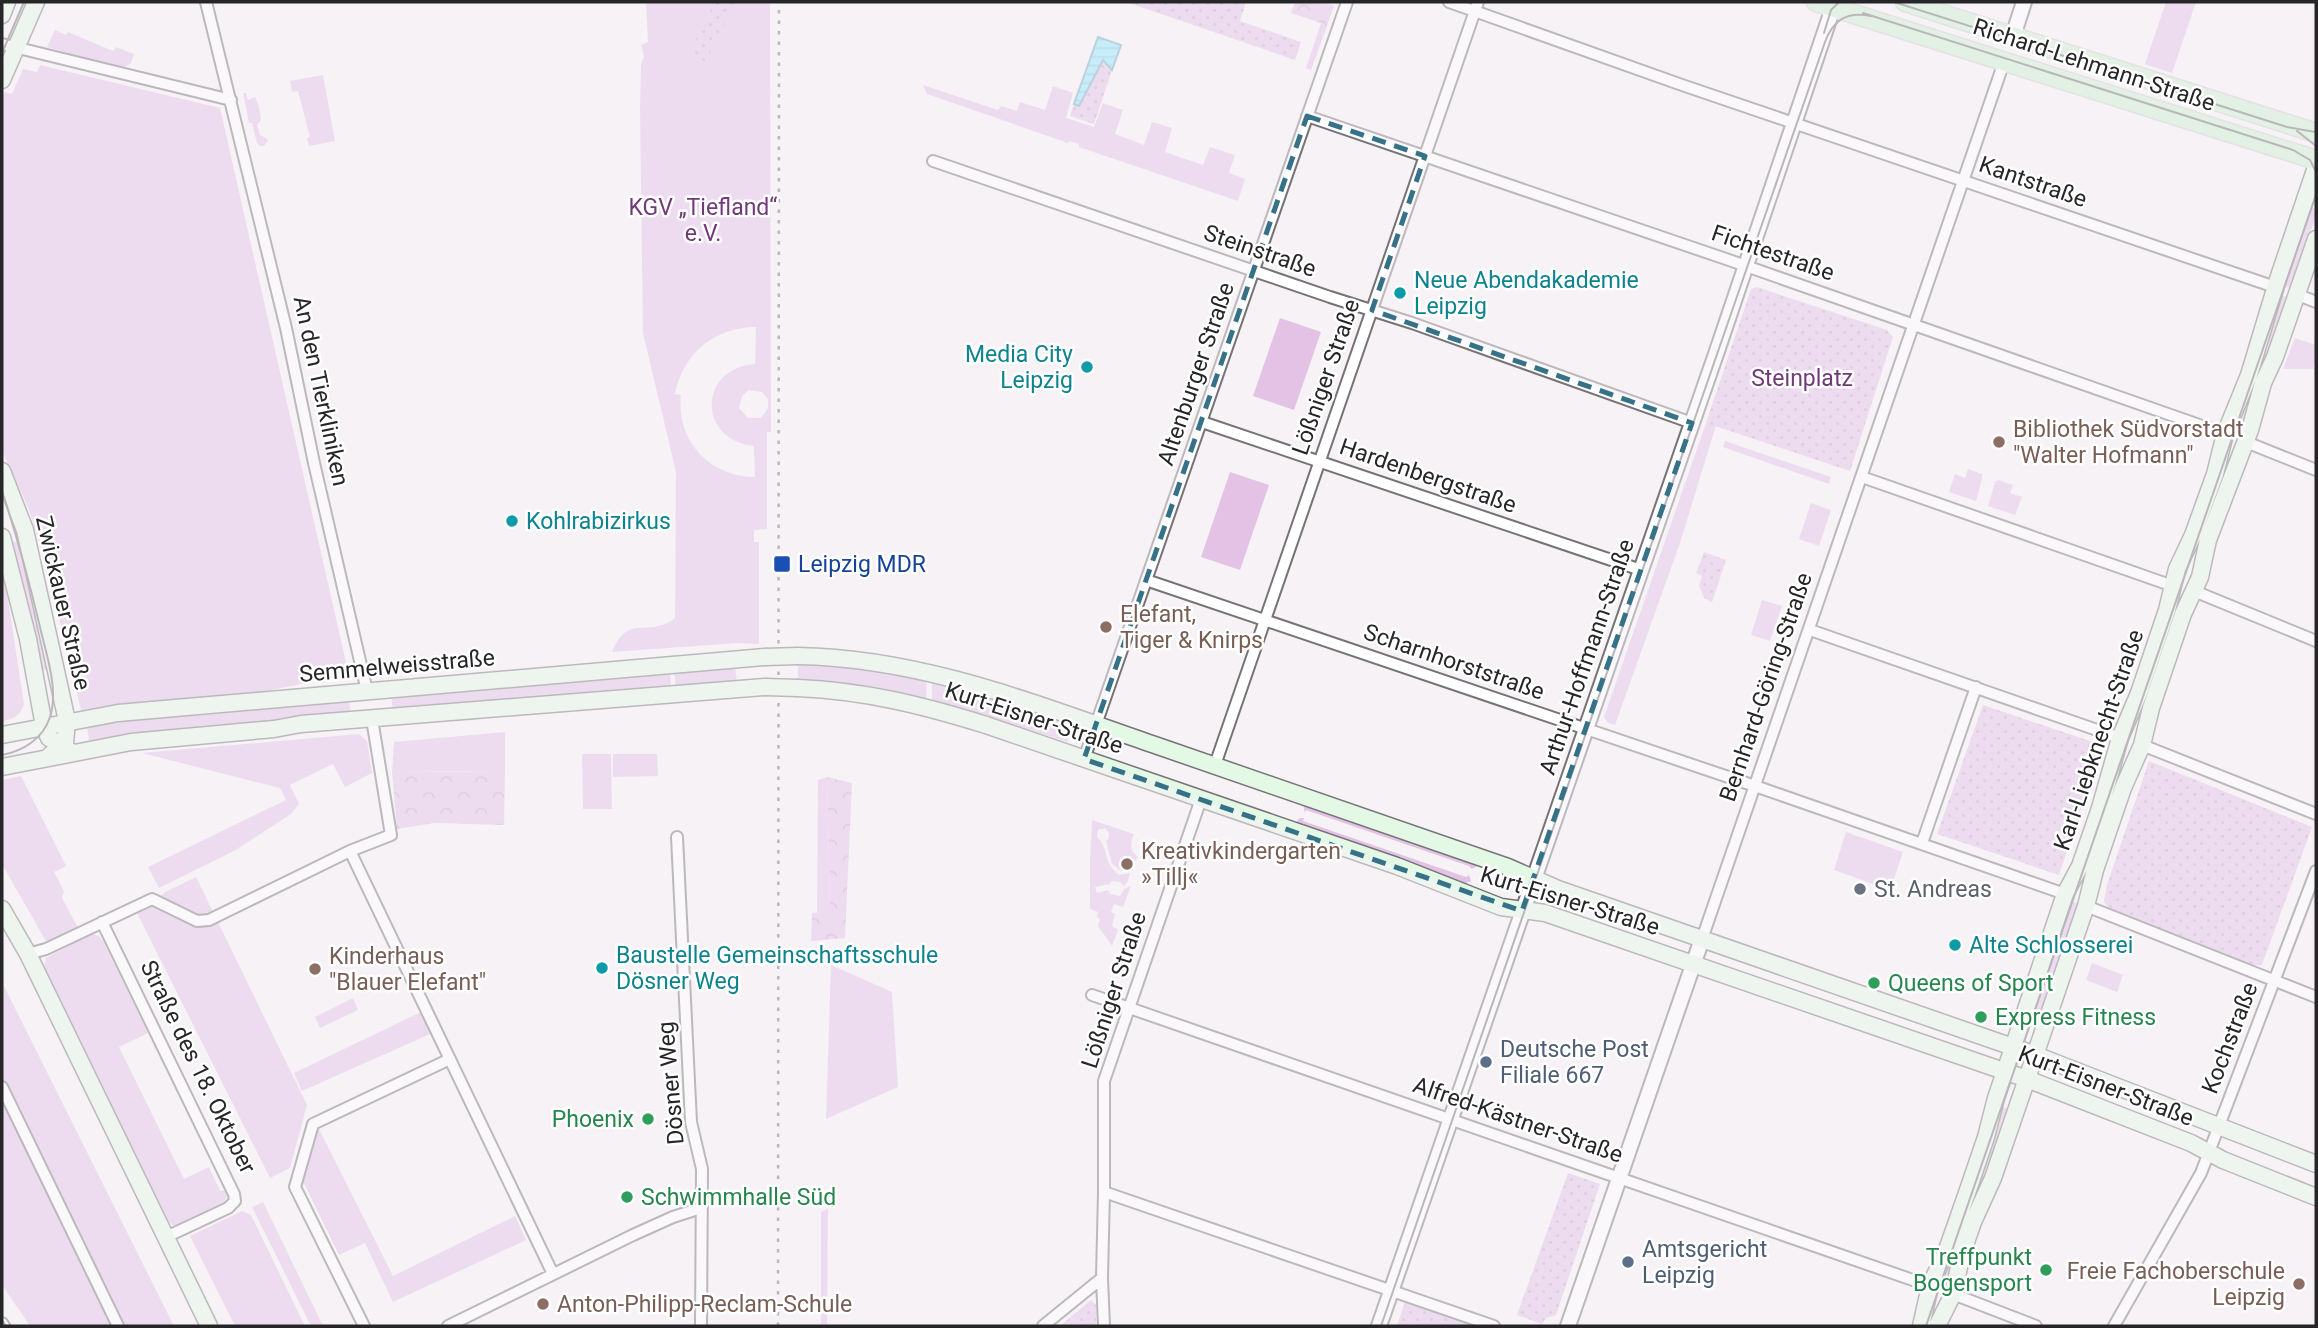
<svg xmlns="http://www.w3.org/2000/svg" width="2318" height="1328" font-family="Roboto,sans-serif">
<defs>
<pattern id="forest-crowns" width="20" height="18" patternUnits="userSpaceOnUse" patternTransform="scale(1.75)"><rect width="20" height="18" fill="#e3c2e6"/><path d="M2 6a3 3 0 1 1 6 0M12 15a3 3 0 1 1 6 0" fill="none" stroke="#c3a7c5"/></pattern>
<pattern id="park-dots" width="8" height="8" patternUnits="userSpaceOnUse" patternTransform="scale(1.75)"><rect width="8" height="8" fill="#e3c2e6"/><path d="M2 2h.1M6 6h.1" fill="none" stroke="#c3a7c5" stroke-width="1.8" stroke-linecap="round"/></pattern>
<pattern id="water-rules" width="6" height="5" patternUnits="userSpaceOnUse" patternTransform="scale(1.75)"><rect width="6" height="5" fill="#90e6fe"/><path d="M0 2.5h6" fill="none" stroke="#7cc5da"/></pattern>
</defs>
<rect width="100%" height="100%" fill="#f6f2f6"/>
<!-- green -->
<path fill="#e3c2e6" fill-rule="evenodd" d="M646,2H770L771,432H767V529L754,530V542H759V644L737,643L612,652C628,612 649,639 675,618L676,472L643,333L640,110L641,65L644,56L641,45L648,42ZM756,327L755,364C698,368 697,440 754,446L755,477C709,477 676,440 681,395L675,394C683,353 715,327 756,327ZM749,390L762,392L768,399V408L761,418H748L739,408L742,396Z
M2166,2H2196L2172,73L2145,64Z
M55,30L66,35L68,32L113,51L116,47L134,54L131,63L122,69L47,47Z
M40,65L220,108L347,667L340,676L262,692L81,710C66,647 52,584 33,522C26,496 9,474 2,448V99L5,92L12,94L23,69L37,72Z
M323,75L335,141L309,146L307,138L310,137L298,91L292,92L290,81Z
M923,85L998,110L1001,106L1017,111L1020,102L1045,110L1053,86L1073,93L1066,118L1094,127L1103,103L1123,110L1115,134L1144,145L1152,122L1172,128L1165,152L1203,165L1210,147L1235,155L1229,173L1245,179L1238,201L1079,147V144L1069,141L1068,143L927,94Z
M243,93H246L248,100L255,97L259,107L261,120L257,125L260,135L267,139L268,141L264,146H260L257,143L252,123H249Z
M2310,207L2316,209V216L2291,288L2283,286Z
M2280,295L2288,297L2248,429L2231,424Z
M1280,318L1321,332L1294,410L1253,396Z
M2295,338L2316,345V360L2313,369H2283Z
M1706,423L1716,425L1681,540L1615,725L1607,722L1604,717Z
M1725,441L1831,477L1829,484L1723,447Z
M1968,469L1982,474V479L1976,501L1949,492L1955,474L1965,478Z
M1230,472L1269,485L1240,570L1201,557Z
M1998,480L2013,485L2010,493L2022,497L2015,515L1988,506L1995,482Z
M1811,503L1831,510L1819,546L1799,539Z
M11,541L21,543L52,668L43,670L46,704L10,550L14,549Z
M2,561L24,704C20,716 14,719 2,721Z
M1762,600L1782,606L1770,641L1751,635Z
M798,661L927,676L926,699L925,701L798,683Z
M735,664L737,684L676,688L674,669Z
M670,670L671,688L393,713L391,694Z
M932,677L1074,722L1067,742C1023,727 977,716 932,702Z
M349,698L350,713L90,744L86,723Z
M505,732V771L392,772L394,742Z
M359,734L367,741L372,773L345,787L333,764L290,785L299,804L291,814L234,851L159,888L148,867L286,800L280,788L142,753Z
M582,754H611L612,809H583Z
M613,754H657L658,776L613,777Z
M21,776L66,866L54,872L64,891L62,898L78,928L47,943L2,864V780Z
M827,777L830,912L817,913L818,780Z
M1303,804L1477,864V866L1472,869L1469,866L1306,810L1305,813Z
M1300,818H1304L1303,821L1466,877L1469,875L1471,881L1464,884L1298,826L1297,821Z
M1092,820L1134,834C1130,844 1129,850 1138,857L1128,871H1121L1112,864L1106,841L1109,838V833L1105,828L1098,830L1097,837C1110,849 1102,862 1119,875L1130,873L1128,881L1124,886L1120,882L1112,881L1109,884L1095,887L1097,893L1108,890L1110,894L1120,896L1124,889L1131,886L1123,907L1114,904L1111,912L1115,914L1112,926L1118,930L1112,946L1098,926L1100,919L1097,917L1098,912L1090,909V859Z
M1846,832L1903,852L1891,888H1884L1834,870Z
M196,877L307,1105L290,1168L270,1178L137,913L150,907L165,892Z
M2072,901L2080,904L2040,1021L2032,1019Z
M92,934L99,936L103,941L148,1033L119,1047L184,1179L209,1167L220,1191L225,1190L227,1196L224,1202L175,1225H172L168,1221L44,968L46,958Z
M2092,963L2123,975L2117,992L2086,980Z
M831,965L892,992L898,1087L826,1119Z
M2,982L174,1326H30L2,1285Z
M353,998L358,1010L320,1028L315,1017Z
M421,1012L430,1034L302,1091L294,1073Z
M2000,1106L2008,1109L1949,1284L1940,1281Z
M318,1127L393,1276L515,1216L526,1240L393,1302L365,1243L339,1255L302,1179L314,1128Z
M263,1202L323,1326H311L252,1207Z
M828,1209L827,1326H821V1212Z
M242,1211L251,1215L305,1326H235L190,1236Z"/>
<!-- forest -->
<path fill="url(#forest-crowns)" d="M1295,2H1325L1334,6L1311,70L1306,68L1321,23L1291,13Z
M505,771L504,825L434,823L397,829L392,772Z
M827,777L852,783L845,938L811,941L812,913L830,911Z"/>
<!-- park -->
<path fill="url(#park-dots)" d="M715,2H735L704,66L692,52L699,31Z
M1126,2H1246L1240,21L1301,42L1295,60Z
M1103,59L1112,70L1094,124L1070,116L1074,104L1079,105Z
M1757,287L1887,330L1893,337L1850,471L1706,423L1751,289Z
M1704,552L1726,560L1712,602L1704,598L1699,586L1702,576L1696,573Z
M1983,705L2102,745L2059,875L1937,834Z
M2149,761L2312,827L2262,965H2251L2111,911L2104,902L2107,885Z
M1568,1173L1600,1184L1556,1315L1546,1318L1542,1324L1517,1315Z
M1091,1300L1097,1306L1096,1326H1060Z
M1405,1302L1475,1326H1397Z"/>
<!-- water -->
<path fill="url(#water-rules)" stroke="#70acbe" stroke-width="2" d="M1098,37L1121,45L1112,70L1103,60L1079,106L1074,104Z"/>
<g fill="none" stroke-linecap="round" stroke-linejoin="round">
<!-- minor casing -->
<g stroke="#767376" stroke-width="14">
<path id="minor" d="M206,2L286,328L314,463L367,691
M1449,2L1682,85L2275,287
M2,44L231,100
M1307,116L1726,259L2225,434
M933,161L1330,297L1412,323L1692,423
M2296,294L2316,302
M1202,422L1641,570
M2246,442L2316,470
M1862,477L2173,586
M1146,580L1755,786L2065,894
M2194,591L2316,641
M1810,630L2120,738
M2142,745L2316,814
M1084,759L1347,2
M1215,765L1478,2
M677,837L691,1122L702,1169L701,1326
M1922,843L1976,687
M350,851L553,1274
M2086,906L2316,997
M102,922L234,1194L235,1201L228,1208L166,1237
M1702,939L2004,62
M28,954L46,949L152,899L197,921L209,920L350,851L391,835L372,719
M1092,995L1930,1286
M2,1087L118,1326
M1104,1192L1494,1326
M1953,1294L2036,1326
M2,1323L4,1326
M364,1326L295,1187L313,1124L450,1059
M448,1326L633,1235L673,1217L701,1208
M1043,1326L1102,1278
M1104,1326L1102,1278L1104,1192V1081L1201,799
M2114,1326L2201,1173L2316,871"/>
</g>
<!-- tertiary casing -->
<g stroke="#767376" stroke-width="18">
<path id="tertiary" d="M2013,36L2024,2
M1379,1326L1717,351L1835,2
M1568,1326L1702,939"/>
</g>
<!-- secondary casing -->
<g stroke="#767376" stroke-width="19">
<path id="secondary" d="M2,15L7,2
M2,80L36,2
M2,471L25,530L67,721L65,743L49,756
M2,537L28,639L44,726L49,738L70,751
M798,656C922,658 1036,704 1152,744C1270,785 1389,826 1508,867L1558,889L2033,1054L2316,1164
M798,688C865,691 922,705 986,725L1397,866L1501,907L1545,913L2027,1079L2191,1143L2223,1160L2316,1197
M2,735L118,713L765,657
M2,767L131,742L274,729L301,724L765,687
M2,909L28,954L209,1326
M1921,1326L1930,1286L1948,1247L1968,1190L1986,1137L1996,1098L2065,894L2080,866L2100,808L2120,738L2139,693L2167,610L2177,569L2193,535L2215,474L2225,434L2249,375L2278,279L2316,167
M1937,1326L1953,1294L1962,1254L1973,1222L1993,1178L2086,906L2095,870L2123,788L2142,745L2151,708L2183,614L2200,577L2208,540L2250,430L2263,383L2275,357L2316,239"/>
</g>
<!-- primary casing -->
<g stroke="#cfcfcf" stroke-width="21">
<path id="primary" d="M1816,2L2316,160
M1905,2L2316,133"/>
</g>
<!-- minor -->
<use href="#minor" stroke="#fff" stroke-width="10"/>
<!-- tertiary -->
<use href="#tertiary" stroke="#fff" stroke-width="14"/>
<!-- secondary -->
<use href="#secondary" stroke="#e4f8e6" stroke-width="16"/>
<!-- primary -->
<use href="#primary" stroke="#c9f0ce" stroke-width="18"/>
<!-- tram -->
<path stroke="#727073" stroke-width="2" d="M1894,2L2287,127L2315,132
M1863,13L2293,150L2310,160L2316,172
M1824,33L1831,10L1839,2
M2,53L24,2
M2297,131L2316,146
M2,491C17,536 29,581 40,627C46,654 59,689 50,717C43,739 23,751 2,755
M2,1320L6,1326
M1381,1326L1825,42C1833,20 1847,11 1871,16
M1926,1326L2316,195"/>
<!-- rail -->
<path stroke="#727073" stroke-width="2.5" stroke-dasharray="3.5 7" stroke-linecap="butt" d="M778,1326L779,2"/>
<!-- secondary-bridge casing -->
<g stroke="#767376" stroke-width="19" stroke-linecap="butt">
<path id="secondary-bridge" d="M765,657L798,656
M765,687L798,688"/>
</g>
<!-- secondary-bridge -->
<use href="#secondary-bridge" stroke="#e4f8e6" stroke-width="16"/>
</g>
<!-- marked area -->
<path d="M0 0H2318V1328H0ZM1307,116L1425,156L1372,310L1692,423L1522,911L1084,759Z" fill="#f6f2f6" fill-opacity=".55" fill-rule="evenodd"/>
<path fill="none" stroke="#357288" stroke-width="5" stroke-dasharray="14 9" stroke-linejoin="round" d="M1307,116L1425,156L1372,310L1692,423L1522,911L1084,759Z"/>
<!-- markers -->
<g fill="#0f9aa8" stroke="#fff" stroke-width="2.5">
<circle cx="1400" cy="293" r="7"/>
<circle cx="1087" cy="367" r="7"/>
<circle cx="512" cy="521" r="7"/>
<circle cx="1955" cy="945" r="7"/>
<circle cx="602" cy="968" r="7"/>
</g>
<g fill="#8d6e63" stroke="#fff" stroke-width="2.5">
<circle cx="1999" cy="442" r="7"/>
<circle cx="1106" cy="627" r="7"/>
<circle cx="1127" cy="864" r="7"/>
<circle cx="315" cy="969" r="7"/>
<circle cx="2299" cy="1284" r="7"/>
<circle cx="543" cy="1304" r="7"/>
</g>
<rect fill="#1a4fb4" stroke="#fff" stroke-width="2.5" x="773" y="555" width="18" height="18" rx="3.5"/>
<circle fill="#6b7280" stroke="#fff" stroke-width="2.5" cx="1860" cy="889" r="7"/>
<g fill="#2e9e5b" stroke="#fff" stroke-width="2.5">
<circle cx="1874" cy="983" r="7"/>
<circle cx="1981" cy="1017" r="7"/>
<circle cx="648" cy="1119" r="7"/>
<circle cx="627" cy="1197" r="7"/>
<circle cx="2046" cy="1270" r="7"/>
</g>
<g fill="#5c6f8a" stroke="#fff" stroke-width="2.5">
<circle cx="1486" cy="1062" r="7"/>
<circle cx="1628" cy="1262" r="7"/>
</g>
<g text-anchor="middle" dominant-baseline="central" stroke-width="5" stroke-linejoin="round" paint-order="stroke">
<!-- street labels -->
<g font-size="23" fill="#262527" stroke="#fff">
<text transform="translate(2094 65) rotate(18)">Richard-Lehmann-Straße</text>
<text transform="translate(2033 182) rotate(19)">Kantstraße</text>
<text transform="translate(1260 251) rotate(19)">Steinstraße</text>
<text transform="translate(1773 253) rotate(19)">Fichtestraße</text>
<text transform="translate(1196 374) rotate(-71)">Altenburger Straße</text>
<text transform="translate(1326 377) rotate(-71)">Lößniger Straße</text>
<text transform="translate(321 391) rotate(78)">An den Tierkliniken</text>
<text transform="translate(1428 476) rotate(19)">Hardenbergstraße</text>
<text transform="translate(63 603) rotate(77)">Zwickauer Straße</text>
<text transform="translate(1587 657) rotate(-71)">Arthur-Hoffmann-Straße</text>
<text transform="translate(1454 662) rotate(19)">Scharnhorststraße</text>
<text transform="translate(397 666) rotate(-5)">Semmelweisstraße</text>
<text transform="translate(1766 687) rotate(-71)">Bernhard-Göring-Straße</text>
<text transform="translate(1034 718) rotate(18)">Kurt-Eisner-Straße</text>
<text transform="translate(2099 740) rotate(-71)">Karl-Liebknecht-Straße</text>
<text transform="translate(1570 901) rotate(17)">Kurt-Eisner-Straße</text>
<text transform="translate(1114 990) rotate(-72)">Lößniger Straße</text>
<text transform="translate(2230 1038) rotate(-69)">Kochstraße</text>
<text transform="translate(198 1067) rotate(64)">Straße des 18. Oktober</text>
<text transform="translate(671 1083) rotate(-95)">Dösner Weg</text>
<text transform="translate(2106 1086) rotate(21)">Kurt-Eisner-Straße</text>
<text transform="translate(1518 1120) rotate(19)">Alfred-Kästner-Straße</text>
</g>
<!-- park labels -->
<g font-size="23" fill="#723979" stroke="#fff">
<text x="703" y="207">KGV „Tiefland“<tspan x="703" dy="26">e.V.</tspan></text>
<text x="1802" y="378">Steinplatz</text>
</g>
<!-- culture labels -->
<g font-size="23" fill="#0d838f" stroke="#fff" text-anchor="start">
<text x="1414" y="280">Neue Abendakademie<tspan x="1414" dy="26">Leipzig</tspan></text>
<text x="1073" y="354" text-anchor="end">Media City<tspan x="1073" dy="26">Leipzig</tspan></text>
<text x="526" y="521">Kohlrabizirkus</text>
<text x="1969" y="945">Alte Schlosserei</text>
<text x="616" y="955">Baustelle Gemeinschaftsschule<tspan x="616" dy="26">Dösner Weg</tspan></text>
</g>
<!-- education labels -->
<g font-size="23" fill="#785e54" stroke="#fff" text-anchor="start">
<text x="2013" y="429">Bibliothek Südvorstadt<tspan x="2013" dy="26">"Walter Hofmann"</tspan></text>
<text x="1120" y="614">Elefant,<tspan x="1120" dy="26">Tiger &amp; Knirps</tspan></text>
<text x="1141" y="851">Kreativkindergarten<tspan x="1141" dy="26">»Tillj«</tspan></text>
<text x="329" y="956">Kinderhaus<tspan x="329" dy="26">"Blauer Elefant"</tspan></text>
<text x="2285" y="1271" text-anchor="end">Freie Fachoberschule<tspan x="2285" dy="26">Leipzig</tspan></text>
<text x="557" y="1304">Anton-Philipp-Reclam-Schule</text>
</g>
<!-- transit labels -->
<g font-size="23" fill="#164399" stroke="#fff" text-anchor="start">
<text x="798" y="564">Leipzig MDR</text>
</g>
<!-- worship labels -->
<g font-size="23" fill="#5b616d" stroke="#fff" text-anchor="start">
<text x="1874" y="889">St. Andreas</text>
</g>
<!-- leisure labels -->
<g font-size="23" fill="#27864d" stroke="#fff" text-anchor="start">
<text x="1888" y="983">Queens of Sport</text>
<text x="1995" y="1017">Express Fitness</text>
<text x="634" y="1119" text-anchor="end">Phoenix</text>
<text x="641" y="1197">Schwimmhalle Süd</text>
<text x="2032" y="1257" text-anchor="end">Treffpunkt<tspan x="2032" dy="26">Bogensport</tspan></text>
</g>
<!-- service labels -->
<g font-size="23" fill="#4e5e75" stroke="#fff" text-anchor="start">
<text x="1500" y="1049">Deutsche Post<tspan x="1500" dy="26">Filiale 667</tspan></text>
<text x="1642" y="1249">Amtsgericht<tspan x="1642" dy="26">Leipzig</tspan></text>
</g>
</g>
<!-- border -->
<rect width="2318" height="1328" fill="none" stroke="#262527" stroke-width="7"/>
</svg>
